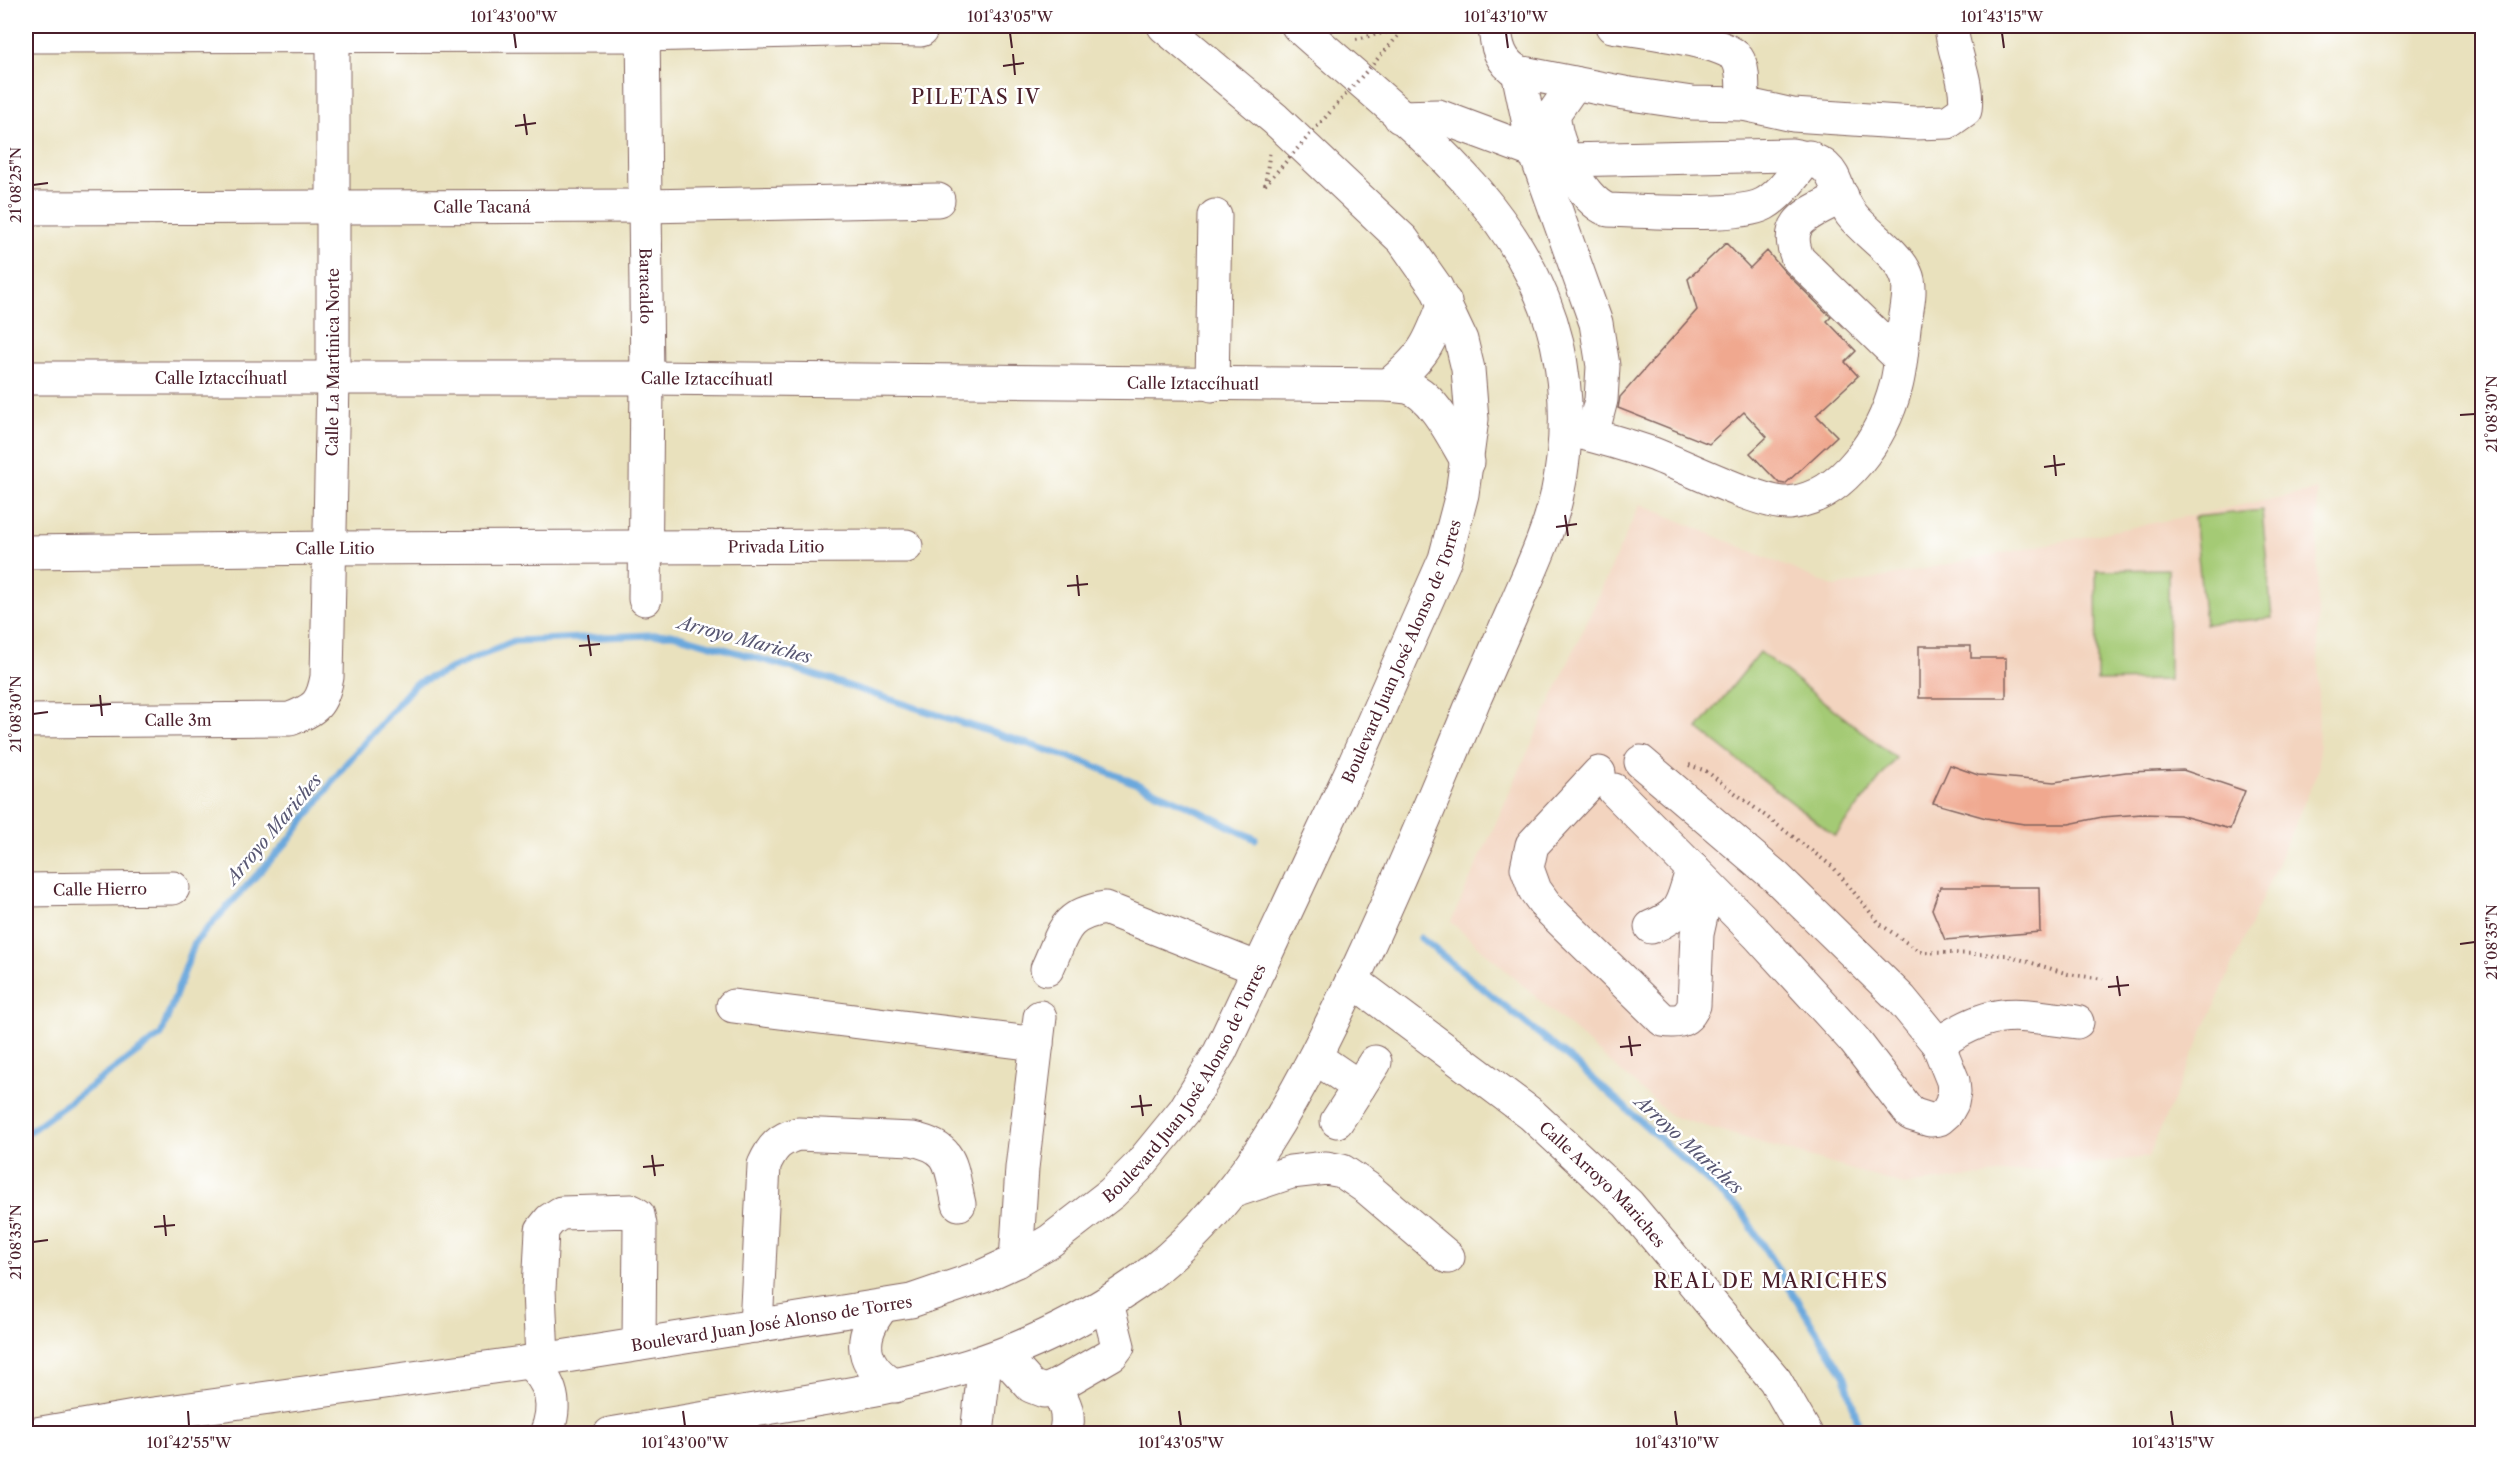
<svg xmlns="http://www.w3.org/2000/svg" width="2508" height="1459" font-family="'Libre Caslon Text',serif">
<rect width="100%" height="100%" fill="#fff"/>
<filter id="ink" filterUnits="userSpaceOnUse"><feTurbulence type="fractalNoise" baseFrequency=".0167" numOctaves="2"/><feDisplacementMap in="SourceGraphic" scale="12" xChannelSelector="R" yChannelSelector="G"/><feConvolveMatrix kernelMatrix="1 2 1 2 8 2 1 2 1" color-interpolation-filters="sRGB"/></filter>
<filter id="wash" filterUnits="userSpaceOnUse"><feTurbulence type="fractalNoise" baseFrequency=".008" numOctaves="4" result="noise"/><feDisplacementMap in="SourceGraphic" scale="24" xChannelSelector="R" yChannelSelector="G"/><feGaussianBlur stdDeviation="1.35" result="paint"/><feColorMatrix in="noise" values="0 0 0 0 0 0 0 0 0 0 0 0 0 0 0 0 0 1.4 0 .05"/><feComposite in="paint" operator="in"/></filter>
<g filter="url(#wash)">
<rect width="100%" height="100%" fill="#e9e1bd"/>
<!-- built -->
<path fill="#f3d4bf" d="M2317,490L2319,769L2148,1157L1903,1185L1671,1116L1451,922L1640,504L1835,587Z"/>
<!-- green -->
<path fill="#a4ca74" stroke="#777450" stroke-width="1.5" d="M2262,510L2272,618L2205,624L2194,517Z
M2168,569L2169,680L2097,681L2096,570Z
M1760,652L1896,758L1835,836L1698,729Z"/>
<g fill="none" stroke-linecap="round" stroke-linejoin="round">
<!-- stream -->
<path stroke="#6ba8dd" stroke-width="7" d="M1421,938L1581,1068L1742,1212L1845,1377L1861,1434
M26,1134L161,1035L195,942L290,839L345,765L415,684L514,641L672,634L799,670L1087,763L1187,805L1255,839"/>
</g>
<g id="blocks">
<!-- building -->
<path fill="#f0a88f" d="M1726,243L1750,268L1767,251L1785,272L1831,317L1827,321L1856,351L1845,362L1858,376L1816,415L1837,436L1785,484L1779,483L1750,453L1767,437L1744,412L1709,444L1618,408L1620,397L1697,310L1688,279Z
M1919,646H1971V658H2006V698H1919Z
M1950,765L1978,775L2054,782L2126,772L2183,770L2245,791L2230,829L2179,815L2142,814L2102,817L2069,824H2024L1986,818L1933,803Z
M1940,887H2039L2040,932L1945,940L1932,909Z"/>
</g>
</g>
<g filter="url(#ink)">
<use href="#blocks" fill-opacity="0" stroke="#82635e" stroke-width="1.5"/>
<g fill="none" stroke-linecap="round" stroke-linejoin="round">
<!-- minor casing -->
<g stroke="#82635e" stroke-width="35">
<g id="minor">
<path id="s1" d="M643,26L647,378L645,599"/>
<path d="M1495,26C1496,45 1500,62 1518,72L1624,93L1692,103L1743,104L1793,115L1914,123L1948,122L1965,110C1969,81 1953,54 1951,26"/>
<path d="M1612,26C1635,30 1727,41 1737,58C1745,70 1742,90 1743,104"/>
<path d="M26,36L643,35L873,29L921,30"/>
<path d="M1518,72L1535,152L1596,323L1603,366L1601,400L1592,435"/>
<path d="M1575,83L1554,113C1553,142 1580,199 1608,210C1641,211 1739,218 1764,204C1782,194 1796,172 1809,157"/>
<path d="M1400,117L1438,116L1535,152L1566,160L1792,155C1843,163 1828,181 1851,214C1866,234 1897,252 1906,274C1913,289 1906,311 1904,328C1902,347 1901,367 1896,386C1883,436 1844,497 1789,503C1762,505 1683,465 1653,454C1624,444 1595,436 1566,429"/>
<path d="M1842,196C1812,214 1781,218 1798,259L1900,358"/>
<path id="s2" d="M26,208L646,206L938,200"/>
<path id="s3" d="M26,378H647L1389,385C1395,386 1402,386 1407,387C1433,393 1455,441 1468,462"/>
<path d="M1212,385L1215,216"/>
<path d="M1389,385C1424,356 1429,345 1445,302"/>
<path id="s4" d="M26,552L330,548L906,546"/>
<path id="s5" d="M26,721L290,719C316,709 322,704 327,677L333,380V26"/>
<path d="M1599,773L1532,845L1527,868L1535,890L1548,908L1663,1020C1678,1023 1688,1020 1694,1005L1697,934L1708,885"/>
<path d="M1614,790L1758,935L1854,1040L1911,1114L1930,1120L1939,1119L1947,1112L1952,1103L1954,1092L1953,1081L1938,1044L1901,999L1776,877L1641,762"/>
<path id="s6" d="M26,890L173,888"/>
<path d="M1651,927C1686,913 1681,901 1693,869"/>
<path d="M1047,969C1064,933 1062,915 1105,908L1259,969"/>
<path id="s7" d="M1352,980L1531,1114L1628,1204L1775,1380L1806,1434"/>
<path d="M733,1006L1037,1044"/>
<path d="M1938,1044C1995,1006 2013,1014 2077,1022"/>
<path d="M1315,1057L1359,1087"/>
<path d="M1337,1121L1375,1062"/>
<path d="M1231,1192L1291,1172L1326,1168L1342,1171L1367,1188L1448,1257"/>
<path d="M1016,1261L1022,1168L1040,1017"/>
<path d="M756,1326L764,1165C772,1147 779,1139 798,1134L912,1139C955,1148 950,1166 959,1204"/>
<path d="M1003,1355L1031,1386L1044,1391L1055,1387L1112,1354L1118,1346L1107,1303"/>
<path d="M542,1359L539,1290L542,1230L550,1220L561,1213L632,1211L638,1215L640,1225L639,1344"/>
<path d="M1055,1387C1065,1403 1071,1415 1065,1434"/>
<path d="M977,1434L985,1361"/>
</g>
</g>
<!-- major casing -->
<g stroke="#82635e" stroke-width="35">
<g id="major">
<path d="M882,1307C857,1338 860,1365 895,1386"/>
<path d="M529,1362C552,1382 558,1405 546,1434"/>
<path id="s8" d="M36,1434L146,1415L529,1362L911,1301L981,1277L1016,1261L1050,1241L1112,1193L1139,1166L1184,1111L1220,1052L1352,770L1445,559L1462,494L1472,419L1468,369L1461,340L1436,287L1403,240L1275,119L1164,26"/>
<path d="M610,1434C670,1424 730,1414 791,1404C921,1383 1023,1362 1134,1285C1244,1209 1304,1082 1360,964C1400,878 1437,790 1473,702C1487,671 1500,640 1514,609C1530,571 1548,535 1557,495C1568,445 1568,393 1557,343C1523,201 1400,118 1298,26"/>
</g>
</g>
<!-- path -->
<path stroke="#82635e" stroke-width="4" stroke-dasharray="1.5 4.5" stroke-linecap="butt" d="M1356,39L1405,28
M1265,185L1270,150
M1689,765L1706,771L1833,867L1880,924L1920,952L2006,955L2068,974L2103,979"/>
<!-- minor -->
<use href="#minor" stroke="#fff" stroke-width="33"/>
<!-- major -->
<use href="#major" stroke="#fff" stroke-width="33"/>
<!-- path-bridge -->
<path stroke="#82635e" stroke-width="4" stroke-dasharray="1.5 4.5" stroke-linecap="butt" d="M1265,185L1405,28"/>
</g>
</g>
<!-- ticks -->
<path fill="none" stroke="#4a1f2b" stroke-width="2" d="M514,33L516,48M1010,33L1012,48M1506,33L1508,48M2002,33L2004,48M1013,54L1015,75M1003,66L1024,63M524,114L527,135M515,126L536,123M33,185L48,183M2460,415L2475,414M2054,455L2056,476M2044,467L2065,464M1565,515L1568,536M1556,527L1577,524M1077,575L1079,596M1067,586L1088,584M588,635L591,656M579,646L600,644M100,695L102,716M90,706L111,704M33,714L48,712M2460,944L2475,942M2117,976L2120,996M2108,987L2129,985M1629,1036L1632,1056M1620,1047L1641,1045M1140,1095L1143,1116M1131,1107L1152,1105M652,1155L655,1176M643,1167L664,1165M164,1215L166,1236M154,1227L175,1225M33,1242L48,1240M188,1411L189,1426M683,1411L685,1426M1179,1411L1181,1426M1675,1411L1677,1426M2171,1411L2173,1426"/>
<g text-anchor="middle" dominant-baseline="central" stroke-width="5" stroke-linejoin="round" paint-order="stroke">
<!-- street labels -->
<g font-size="16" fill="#4a1f2b" stroke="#fff">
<text stroke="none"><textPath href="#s2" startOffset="456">Calle Tacaná</textPath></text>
<text stroke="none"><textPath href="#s1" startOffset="260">Baracaldo</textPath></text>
<text stroke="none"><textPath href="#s5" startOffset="639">Calle La Martinica Norte</textPath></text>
<text stroke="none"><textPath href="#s3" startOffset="195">Calle Iztaccíhuatl</textPath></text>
<text stroke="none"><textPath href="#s3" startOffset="681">Calle Iztaccíhuatl</textPath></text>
<text stroke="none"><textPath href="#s3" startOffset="1167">Calle Iztaccíhuatl</textPath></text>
<text stroke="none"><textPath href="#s4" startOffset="750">Privada Litio</textPath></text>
<text stroke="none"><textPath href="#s4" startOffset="309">Calle Litio</textPath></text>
<text stroke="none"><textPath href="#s8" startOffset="1734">Boulevard Juan José Alonso de Torres</textPath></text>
<text stroke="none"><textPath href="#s5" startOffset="152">Calle 3m</textPath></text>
<text stroke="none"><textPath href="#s6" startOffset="74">Calle Hierro</textPath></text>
<text stroke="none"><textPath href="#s8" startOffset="1248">Boulevard Juan José Alonso de Torres</textPath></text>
<text stroke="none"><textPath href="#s7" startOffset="324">Calle Arroyo Mariches</textPath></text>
<text stroke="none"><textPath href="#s8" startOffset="744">Boulevard Juan José Alonso de Torres</textPath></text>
</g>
<!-- water labels -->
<g font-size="18" font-style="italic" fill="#575672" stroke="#fff">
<text transform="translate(745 640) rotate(15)">Arroyo Mariches</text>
<text transform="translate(274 829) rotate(-50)">Arroyo Mariches</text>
<text transform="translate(1689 1145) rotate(42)">Arroyo Mariches</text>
</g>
<!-- quarter labels -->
<g font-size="20" letter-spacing="1.5" fill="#4a1f2b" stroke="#fff">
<text x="976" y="97">PILETAS IV</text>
<text x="1771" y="1281">REAL DE MARICHES</text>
</g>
</g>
<!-- margin -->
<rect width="2508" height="1459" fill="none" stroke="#fff" stroke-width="66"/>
<rect x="33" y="33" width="2442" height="1393" fill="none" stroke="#4a1f2b" stroke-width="2"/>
<g font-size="15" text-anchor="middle" fill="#4a1f2b">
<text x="514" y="22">101°43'00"W</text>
<text x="1010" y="22">101°43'05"W</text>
<text x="1506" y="22">101°43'10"W</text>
<text x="2002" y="22">101°43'15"W</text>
<text transform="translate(16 185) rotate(-90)" y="5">21°08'25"N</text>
<text transform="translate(2492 414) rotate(-90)" y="5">21°08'30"N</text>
<text transform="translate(16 714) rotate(-90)" y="5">21°08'30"N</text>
<text transform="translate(2492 942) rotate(-90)" y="5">21°08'35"N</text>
<text transform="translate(16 1242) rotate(-90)" y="5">21°08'35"N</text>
<text x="189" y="1448">101°42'55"W</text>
<text x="685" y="1448">101°43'00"W</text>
<text x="1181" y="1448">101°43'05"W</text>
<text x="1677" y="1448">101°43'10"W</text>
<text x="2173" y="1448">101°43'15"W</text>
</g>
</svg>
